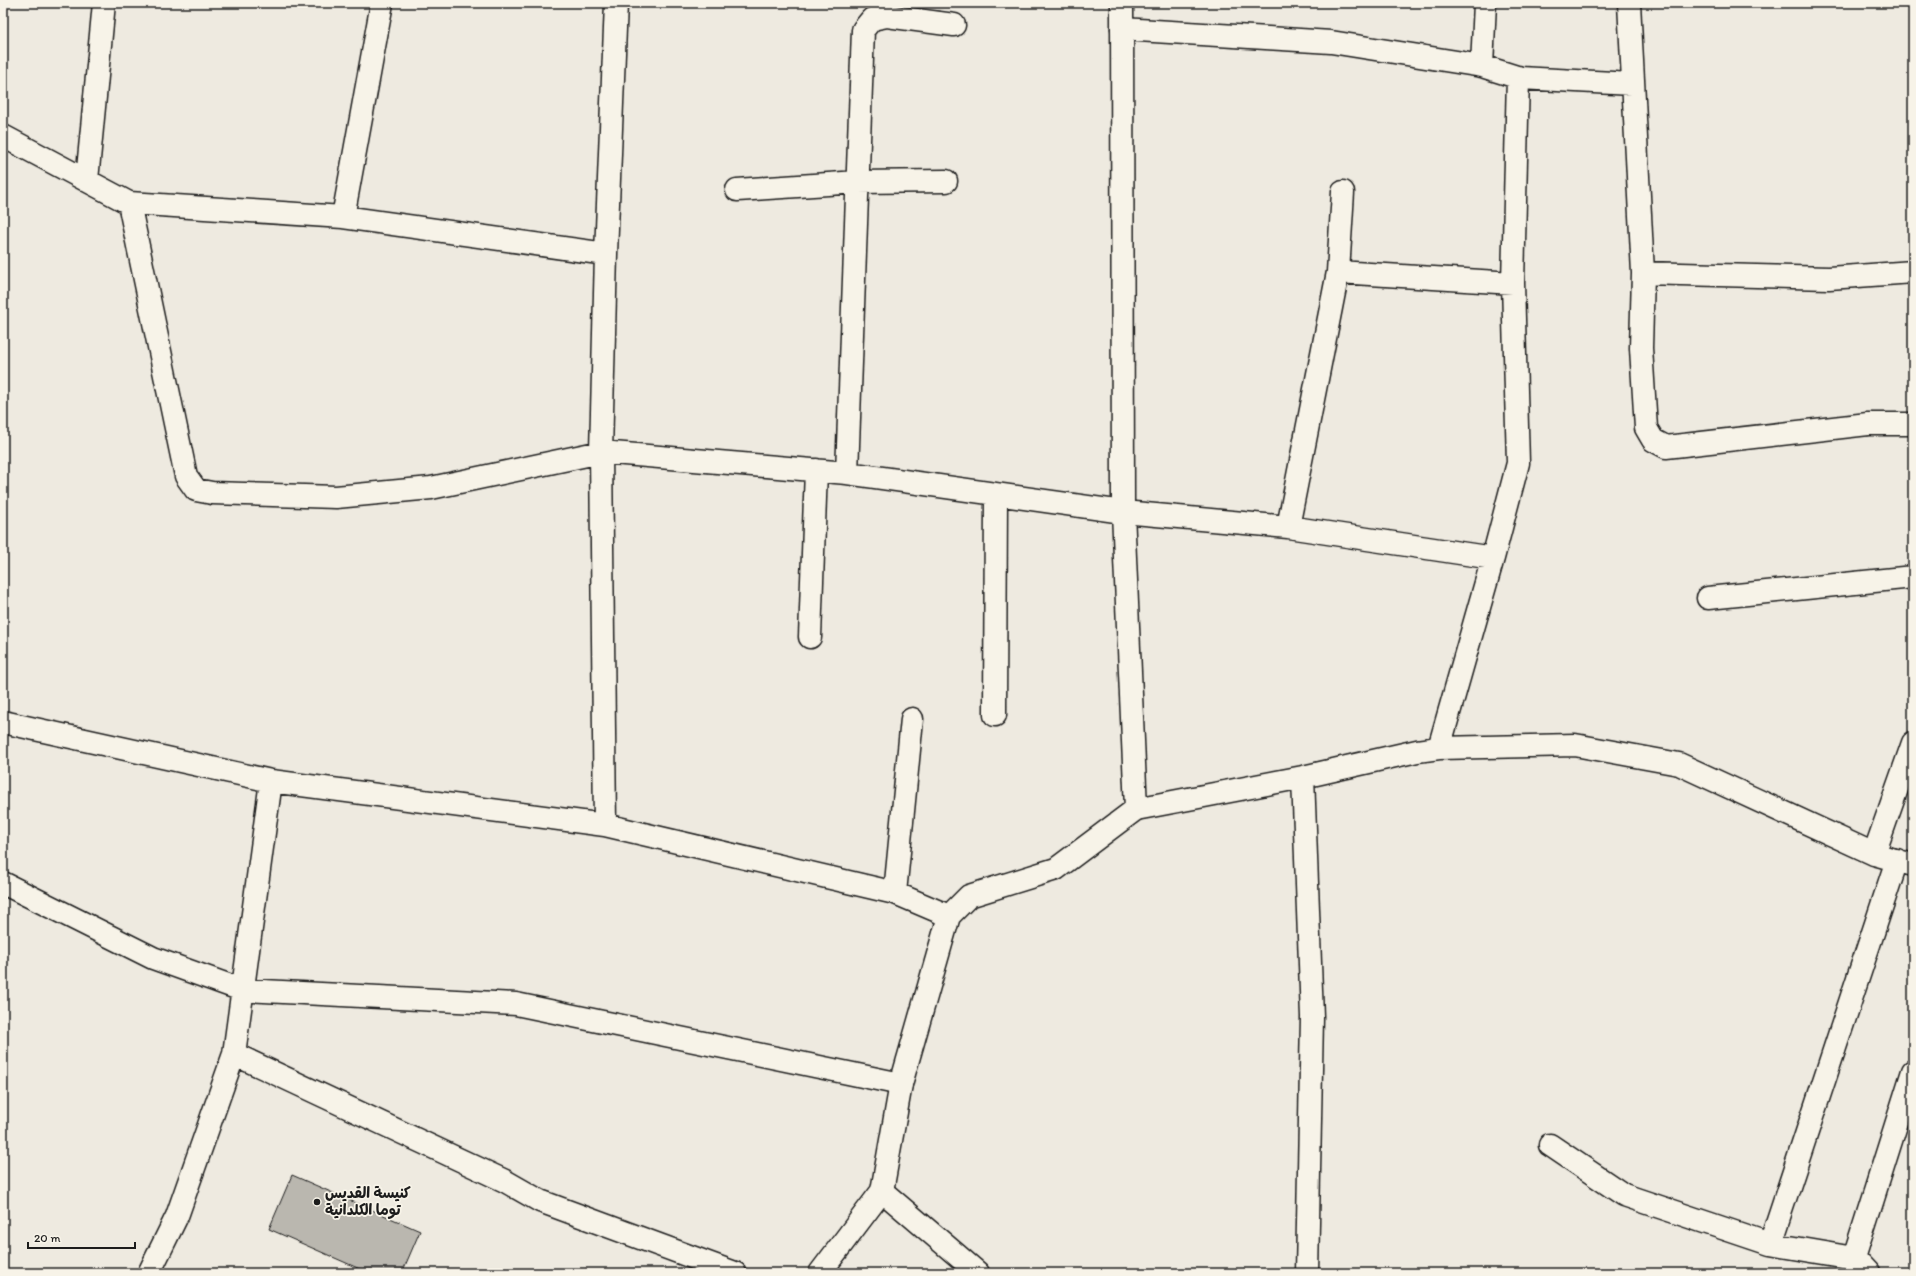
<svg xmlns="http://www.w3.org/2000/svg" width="1916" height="1276" font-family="Itim,'Playpen Sans Arabic',sans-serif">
<rect width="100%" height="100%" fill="#eeeae0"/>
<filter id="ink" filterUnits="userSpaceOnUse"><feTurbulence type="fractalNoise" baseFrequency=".025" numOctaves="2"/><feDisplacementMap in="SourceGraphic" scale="8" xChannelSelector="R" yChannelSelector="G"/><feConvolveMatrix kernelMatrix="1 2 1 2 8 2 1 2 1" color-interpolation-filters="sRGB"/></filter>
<g filter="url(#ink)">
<!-- building -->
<path fill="#bab7af" stroke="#1c1c1c" d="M292,1175L420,1231L402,1273H369L269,1229Z"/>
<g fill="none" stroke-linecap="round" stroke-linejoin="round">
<!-- street casing -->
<g stroke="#1c1c1c" stroke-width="25">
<path id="street" d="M1629,3L1643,273L1641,348L1646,428L1653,440L1666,447L1868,424H1913
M1122,29L1331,42L1482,66L1520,78L1632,84
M1482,66L1485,3
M3,136L129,203L343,217L606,254
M87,180L104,3
M737,190L858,182L946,181
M129,203L186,476L196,490L212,493L336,497L431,488L601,452L847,473L1123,512L1288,527L1493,558
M343,217L382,3
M1338,272L1513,283
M1643,273L1829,278L1913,272
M847,473L863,30L872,19L887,16L954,25
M1288,527L1338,272L1343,192
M1708,598L1913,577
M810,637L816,470
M995,715L996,494
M3,722L271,781L605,825L895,893L949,916
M1439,748L1493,558L1518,463L1513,283L1518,77
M1303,777L1312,1017L1307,1273
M1136,809L1303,777L1417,751L1439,748L1575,745L1679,764L1874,854L1913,865
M605,825L601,452L606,254L616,3
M1874,854L1913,743
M3,883L153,958L242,990L516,1004L901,1084
M895,893L912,719
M234,1054L505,1181L540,1201L735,1273
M1550,1145L1624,1195L1770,1244L1854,1258
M882,1191L978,1273
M1770,1244L1897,860
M149,1273L177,1216L234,1054L271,781
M1868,1273L1854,1258L1913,1071"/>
</g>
<!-- secondary casing -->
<g stroke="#1c1c1c" stroke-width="25">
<path id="secondary" d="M820,1273L882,1191L901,1084L949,916L969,896L1056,869L1136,809L1123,512L1122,3"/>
</g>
<!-- street -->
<use href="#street" stroke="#f7f3e8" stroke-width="22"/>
<!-- secondary -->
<use href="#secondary" stroke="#f7f3e8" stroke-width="22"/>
</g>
</g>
<!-- markers -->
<circle fill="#1c1c1c" stroke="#f7f3e8" stroke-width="1.5" cx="317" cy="1202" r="4"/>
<g text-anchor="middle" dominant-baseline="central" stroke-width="3.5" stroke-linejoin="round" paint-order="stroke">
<!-- poi labels -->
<g font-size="15" font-weight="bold" fill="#1c1c1c" stroke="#f7f3e8" text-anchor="start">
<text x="325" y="1193">كنيسة القديس<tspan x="325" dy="17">توما الكلدانية</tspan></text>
</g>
</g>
<!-- margin -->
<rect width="1916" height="1276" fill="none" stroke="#f7f3e8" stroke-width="16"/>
<rect x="8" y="8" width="1900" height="1260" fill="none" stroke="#1c1c1c" stroke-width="1.5" filter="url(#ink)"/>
<!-- scale -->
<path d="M28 1242v6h107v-6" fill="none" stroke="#1c1c1c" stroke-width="2"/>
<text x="34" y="1242" font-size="12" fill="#1c1c1c" stroke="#f7f3e8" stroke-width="3" paint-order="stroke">20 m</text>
</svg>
